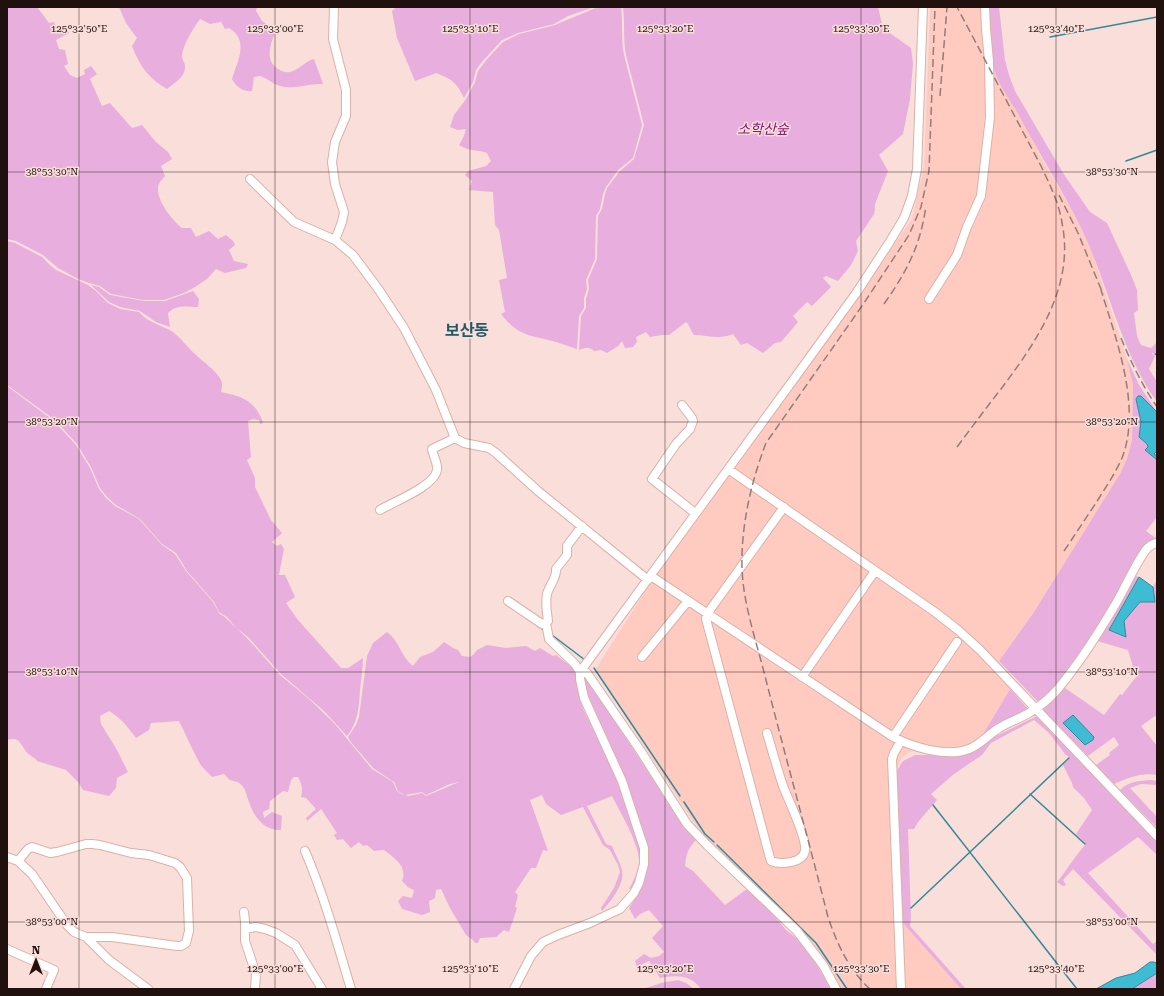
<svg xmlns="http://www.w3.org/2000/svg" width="1164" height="996" font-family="'Roboto Serif','Noto Sans KR',serif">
<rect width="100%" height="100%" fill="#f9ded9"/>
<!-- built -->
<path fill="#ffcbc0" d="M930,7H988L990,44L1040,156L1070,207L1082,231L1093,255L1105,292L1127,359L1133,384L1132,440L1127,459L1120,475L1034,612L999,661L1014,682L976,746L962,753L912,751L901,758L896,772L902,922L961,989H840L802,929L700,832L595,670L658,571L912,219L924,166Z"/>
<!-- green -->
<path fill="#e8afde" d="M7,7H37L49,23L54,22L59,32L66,30L69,33L56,40L59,49L65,50L68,64L64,66L70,75L77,78L85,74L84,70L91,66L97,74L90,79L102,106L110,103L132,128L142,125L156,142L168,152L172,159L161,166L165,176C162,179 157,185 158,190C158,202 173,221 182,228H191L196,237L209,231L218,239L226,235L233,241L235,245L229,250L234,261L248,264L246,268L225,273L216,269L207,279L195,287L184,293L164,300H143L111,294L100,286L89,283L78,279L58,268L43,255L16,241L7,239Z
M119,7H257L256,11L262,21L271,27L275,33C270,44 265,62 278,69C281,71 286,73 290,72C299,70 305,61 314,59L323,84C308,83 295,90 280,86C273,84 267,78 260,76L254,77L252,91C243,92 236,87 232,79C237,61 250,41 229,28L225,29L221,22L210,24L200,19C193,29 183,44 182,56C182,59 184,62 185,65C186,77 174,83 167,89C149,79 139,65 132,46L137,38L126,23Z
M396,7H594L568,16L554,24L518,33L502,40L481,63L476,70L473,82L464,98C457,83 452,79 436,73L415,81L397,38L392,11Z
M598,7H621C623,23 621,39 624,55L642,125L633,158L618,170L606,187L603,194L600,209L596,216L595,259L586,280L587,289L584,298V308L579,316L577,349C570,347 563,344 556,342C530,335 519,337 501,314L505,312L499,280L507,278L499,230L495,225L493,192L469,190L472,181L465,175L468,171L486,166L491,161L487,153C476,149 470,152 459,145L464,136L466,129L458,130L450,127L454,115L466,99L475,82L478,71L488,58L503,42L519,34L555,25Z
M623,7H878L882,24L887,31L911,48L913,64L910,99L903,134L879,155L888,171L875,204V210L874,214L856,241L858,251L851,265L838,281L826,276L823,278L831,287L812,306L807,302L793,316L798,322L781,342L775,343L763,353L747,343L741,345L733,334C720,340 707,335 694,335C691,331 689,324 686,322L669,335H662L650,337L646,332L636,337L637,342L633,347L625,348L622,341L618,346L607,353L601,350L594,351C589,346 585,348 579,350L581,316L586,308V299L589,289L588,280L597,259L598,216L602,209L605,194L607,188L620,171L634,159L644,125L626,55C623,39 625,23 623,7Z
M989,7H999L1005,60L1009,75L1015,91L1063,173L1090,212L1107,223L1132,277L1137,290L1138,310L1134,313L1137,336L1141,345L1151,348L1157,342V354L1153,353L1152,354L1155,356L1149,369L1157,382V402C1120,350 1109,286 1082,230C1062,189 1037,150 1016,110C1008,98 999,84 994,70C988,56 989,24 989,7Z
M7,241L15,243L42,257L51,266L56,270L88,285L96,291L108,303L120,309L139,312C148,323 162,325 173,332C181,338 187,347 195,354C203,362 215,369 221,380C223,384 222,388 221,392C242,396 256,401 263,423L260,424L259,420L253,419L248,421L251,457L247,460L255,478V487L271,520L282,533L272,542L277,546L281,544L284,549L279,575H285L295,597L286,603L298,620L341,668H348L363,658C363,669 361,679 360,690C359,706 358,723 347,736L324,711L281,674L248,637L236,628L227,617L219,612L214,602L187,571L176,553L162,544L140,519L116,505L107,497L100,488L91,467L77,444L55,420L7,385Z
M91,285L99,287L110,295L144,301H165L193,291L199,299L198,307C186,307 177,304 168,313L170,327L156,322L140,311L120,307L109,302Z
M1127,359L1139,385L1157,412L1141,396H1138L1136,399L1141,422L1139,437L1147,444L1148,447L1145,450L1157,460V517L1146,531L1157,539V540L1061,682L1039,703L999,661L1034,612L1120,474L1127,459L1132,440L1133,385Z
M7,386L54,421L76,445L90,468L99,489L106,498L115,506L139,519L162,545L175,554L186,571L213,602L219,613L226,618L236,628L247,638L280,675L308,698L334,723L372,769L393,782L397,791L402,794L409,796L422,793L426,796L459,782L450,784L426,795L422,792L405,795L398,791L394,782L373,768L350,741L348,737L356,725L359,717L367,656L373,643L387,632C399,640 401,657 413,666L420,657L433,652L444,642L453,648L458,650L462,656L470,657L474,654L477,650L487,645L506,648L526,646L535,651L540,648L553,656L556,655C562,660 571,665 575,672C581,682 579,697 583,709L616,775L624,799L626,809L633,825L642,852L641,869L632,888L629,889C633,881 639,871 639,862C640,845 620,812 612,796L587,806L606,844L612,846C615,854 620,862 622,870C625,884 611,901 602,911L601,908L614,888L620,872L618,865L610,850L603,845L583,807L561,815L546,804L542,795L530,800L548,851L543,850L536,868H531L515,892L518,895L515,907L517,908L509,932L504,930L496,937L480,938L478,943H475L473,940L466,935L450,908L441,889L436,890L435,898L429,901L430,912L422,915L402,909L398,901L403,896L412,898L414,890L409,888L402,881C408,866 394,858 384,850L374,851L367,845L363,846L359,842L351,848L343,839L337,840L334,835L337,833L321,809L307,821L306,818L316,809L306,798L301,797C303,789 302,784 298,777H294L291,780L288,792L283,791L270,801L269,809L263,812L264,818L272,812L282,816L281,830C264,831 254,817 249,802C246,795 246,787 239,783C236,781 233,781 230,780L224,774L212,777C208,772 202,768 199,762C192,749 186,735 179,721L151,723L149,730L136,738C128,727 121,718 109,711L100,716L101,724L117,750L128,772L117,778L116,788L109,796L83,790L78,782L66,770L37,761C35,757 33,758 30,755C21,749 22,735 7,740Z
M1136,576L1139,577L1109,630L1126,636L1123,621L1140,602H1155L1153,587L1157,580V718L1155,716L1141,726L1157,746V775C1143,772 1127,778 1114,784L1096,765L1110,755L1109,753L1119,745L1114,737L1088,756L1042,709L1065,688L1104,715L1120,694L1122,695L1136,677L1128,650L1097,641Z
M584,676L615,721L680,821L696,840C688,848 686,855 685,866L693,871L725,905L747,889L772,913L786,930L800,941L812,957L831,989H701C691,974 675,975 660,978L649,961L637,967L635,961L644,954L651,958L659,956L664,952L652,938L663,926L649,910L640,914L635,919L629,908C644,888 650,869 647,845L624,777L587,693L583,677Z
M1010,689L1029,710L976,746Z
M1037,716L1157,842V855L1138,837L1088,873L1153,944L1157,941V955L1073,869L1063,880L1066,885L1063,886L1057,882C1067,870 1075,856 1086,844L1076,834L1092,810L1084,798L1073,787L1072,783L1063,765L1070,758L1065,754L1049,733L1034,720L991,743L982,755L954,774L931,794L937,800L918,822L914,829H908L911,918L910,926L966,989H961L902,922L896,772L903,761L915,755H961L969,754L994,737Z
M1151,780L1157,781V785L1141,784L1130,788L1157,817V828L1120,790C1129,781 1139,781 1151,780Z
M1157,973V989H1132Z
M678,980L686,983L694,989H643L661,983Z"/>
<!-- water -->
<path fill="#3dbcd3" stroke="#348998" d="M1138,396H1141L1157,412V451L1154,454L1157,456V460L1145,450L1148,447L1147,444L1139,437L1141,422L1136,399Z
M1139,577L1153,587L1155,602H1140L1124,621L1126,637L1109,630Z
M1073,715L1094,737L1093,740L1085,745L1063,723Z
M1150,962H1154L1157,963V973L1132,989H1096L1116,978L1135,973Z"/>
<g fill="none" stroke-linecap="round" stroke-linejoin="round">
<!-- stream -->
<path stroke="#348998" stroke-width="1.5" d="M1050,37L1157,17
M1126,161L1157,150
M1155,354L1157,355
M527,618L545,631
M552,635L585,660
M594,668L680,796
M1030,794L1085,844
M684,802L705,834L714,842
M933,805L1077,989
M717,845L816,943L847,989
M911,908L1069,758"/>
<!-- minor casing -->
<g stroke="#dbb1a8" stroke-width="10">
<path id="minor" d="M334,7L333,39L346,90V116L335,142L332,162L335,184L344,212L342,222L335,240
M250,179L294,222L335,240L353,255L379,290L404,328L436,390L455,438L464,443L489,448L496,453L538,491L648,580
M929,299L957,255L967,227L981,196L990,117L989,61L986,29L985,7
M682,405L692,418L693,421L690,429L676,444L652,479L695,513
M728,469L935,612L958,630L980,650L1157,836
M380,510C393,502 435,486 437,470C438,463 433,456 432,449L455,438
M651,576L893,737C913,747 947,758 969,749C980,745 989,734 999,728C1008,722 1019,719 1029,713C1039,707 1049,699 1057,690C1077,666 1096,637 1112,610C1124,591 1132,570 1145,551C1148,547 1152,544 1157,543
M508,601L542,624L548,621C547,612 545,603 547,594C549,586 557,578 556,569L567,555V546L582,526
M642,657L688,601
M580,672L791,383L857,292L889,243L904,218L912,196L917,169L923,7
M580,672L587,673L640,750L687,824L707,845L797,931L823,965L836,989
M802,677L875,571
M767,733C772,750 777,768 783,786C788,799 807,838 805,850C804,863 781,865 771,861L770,858L706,619L707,614L784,507
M893,737L957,642
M305,851C324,895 337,943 351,989
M7,857L18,861L32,874L67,925L74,932L86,937L109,960L148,989
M18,861L28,849L32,847L50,853L57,852L86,844H92L100,845L131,853L149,855L175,863L180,867L187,878L189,931L186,943L181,946H177L112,937H86
M244,912L245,922V941L256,974L255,989
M245,929L256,927L265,929L276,933L295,945L322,989
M7,949L54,970L46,989
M514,989L531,956L543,942L558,935L590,923L620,909L634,893L639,883L644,864V848L639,833L622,781L584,698L580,679V672L575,664L549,639L546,623
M901,989L892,759L894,753L901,741"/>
</g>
<!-- minor -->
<use href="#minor" stroke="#fff" stroke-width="8"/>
<!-- rail -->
<path stroke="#927d79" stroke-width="1.5" stroke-dasharray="8 4" stroke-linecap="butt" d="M940,96L947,7
M1059,195L1078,233L1103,294
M884,304C907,271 920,247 926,206
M1121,338C1131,362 1142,385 1157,407
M957,447C972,427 986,408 1001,389C1037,341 1075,286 1062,223C1059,203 1050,185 1041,166L957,7
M1064,551C1075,535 1085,519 1096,503C1105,488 1115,474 1122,458C1142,407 1116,339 1101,290
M870,989C849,970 837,944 828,917C808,838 786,759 766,680C757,643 743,605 742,567C741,526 751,482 766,443L864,303L909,235L921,207L929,171L935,7"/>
</g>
<!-- ticks -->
<path fill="none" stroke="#20110e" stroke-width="1" stroke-opacity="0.45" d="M79,7V989M275,7V989M470,7V989M665,7V989M861,7V989M1056,7V989M7,172H1157M7,422H1157M7,672H1157M7,922H1157"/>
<g text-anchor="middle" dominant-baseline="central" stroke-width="3" stroke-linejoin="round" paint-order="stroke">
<!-- park labels -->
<g font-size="14" font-style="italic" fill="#821b78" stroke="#f9ded9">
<text x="763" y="129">소학산숲</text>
</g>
<!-- quarter labels -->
<g font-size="16" font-weight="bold" fill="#225a64" stroke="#f9ded9">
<text x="467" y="330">보산동</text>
</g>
</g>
<g font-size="10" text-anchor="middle" fill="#20110e" stroke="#f9ded9" stroke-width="3" stroke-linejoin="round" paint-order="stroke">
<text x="79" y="32">125°32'50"E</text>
<text x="275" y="32">125°33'00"E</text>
<text x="470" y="32">125°33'10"E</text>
<text x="665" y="32">125°33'20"E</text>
<text x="861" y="32">125°33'30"E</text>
<text x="1056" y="32">125°33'40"E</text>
<text x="52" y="175">38°53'30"N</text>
<text x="1112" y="175">38°53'30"N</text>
<text x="52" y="425">38°53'20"N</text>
<text x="1112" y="425">38°53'20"N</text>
<text x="52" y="675">38°53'10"N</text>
<text x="1112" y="675">38°53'10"N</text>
<text x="52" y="925">38°53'00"N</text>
<text x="1112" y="925">38°53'00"N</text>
<text x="275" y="972">125°33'00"E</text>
<text x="470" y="972">125°33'10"E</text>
<text x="665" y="972">125°33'20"E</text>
<text x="861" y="972">125°33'30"E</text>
<text x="1056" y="972">125°33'40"E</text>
</g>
<!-- border -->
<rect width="1164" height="996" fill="none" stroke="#20110e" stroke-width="16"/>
<!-- north arrow -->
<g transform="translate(36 960)" stroke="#f9ded9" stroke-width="3" paint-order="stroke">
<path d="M0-3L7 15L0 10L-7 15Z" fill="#20110e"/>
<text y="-6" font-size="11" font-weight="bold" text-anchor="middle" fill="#20110e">N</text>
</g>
</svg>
